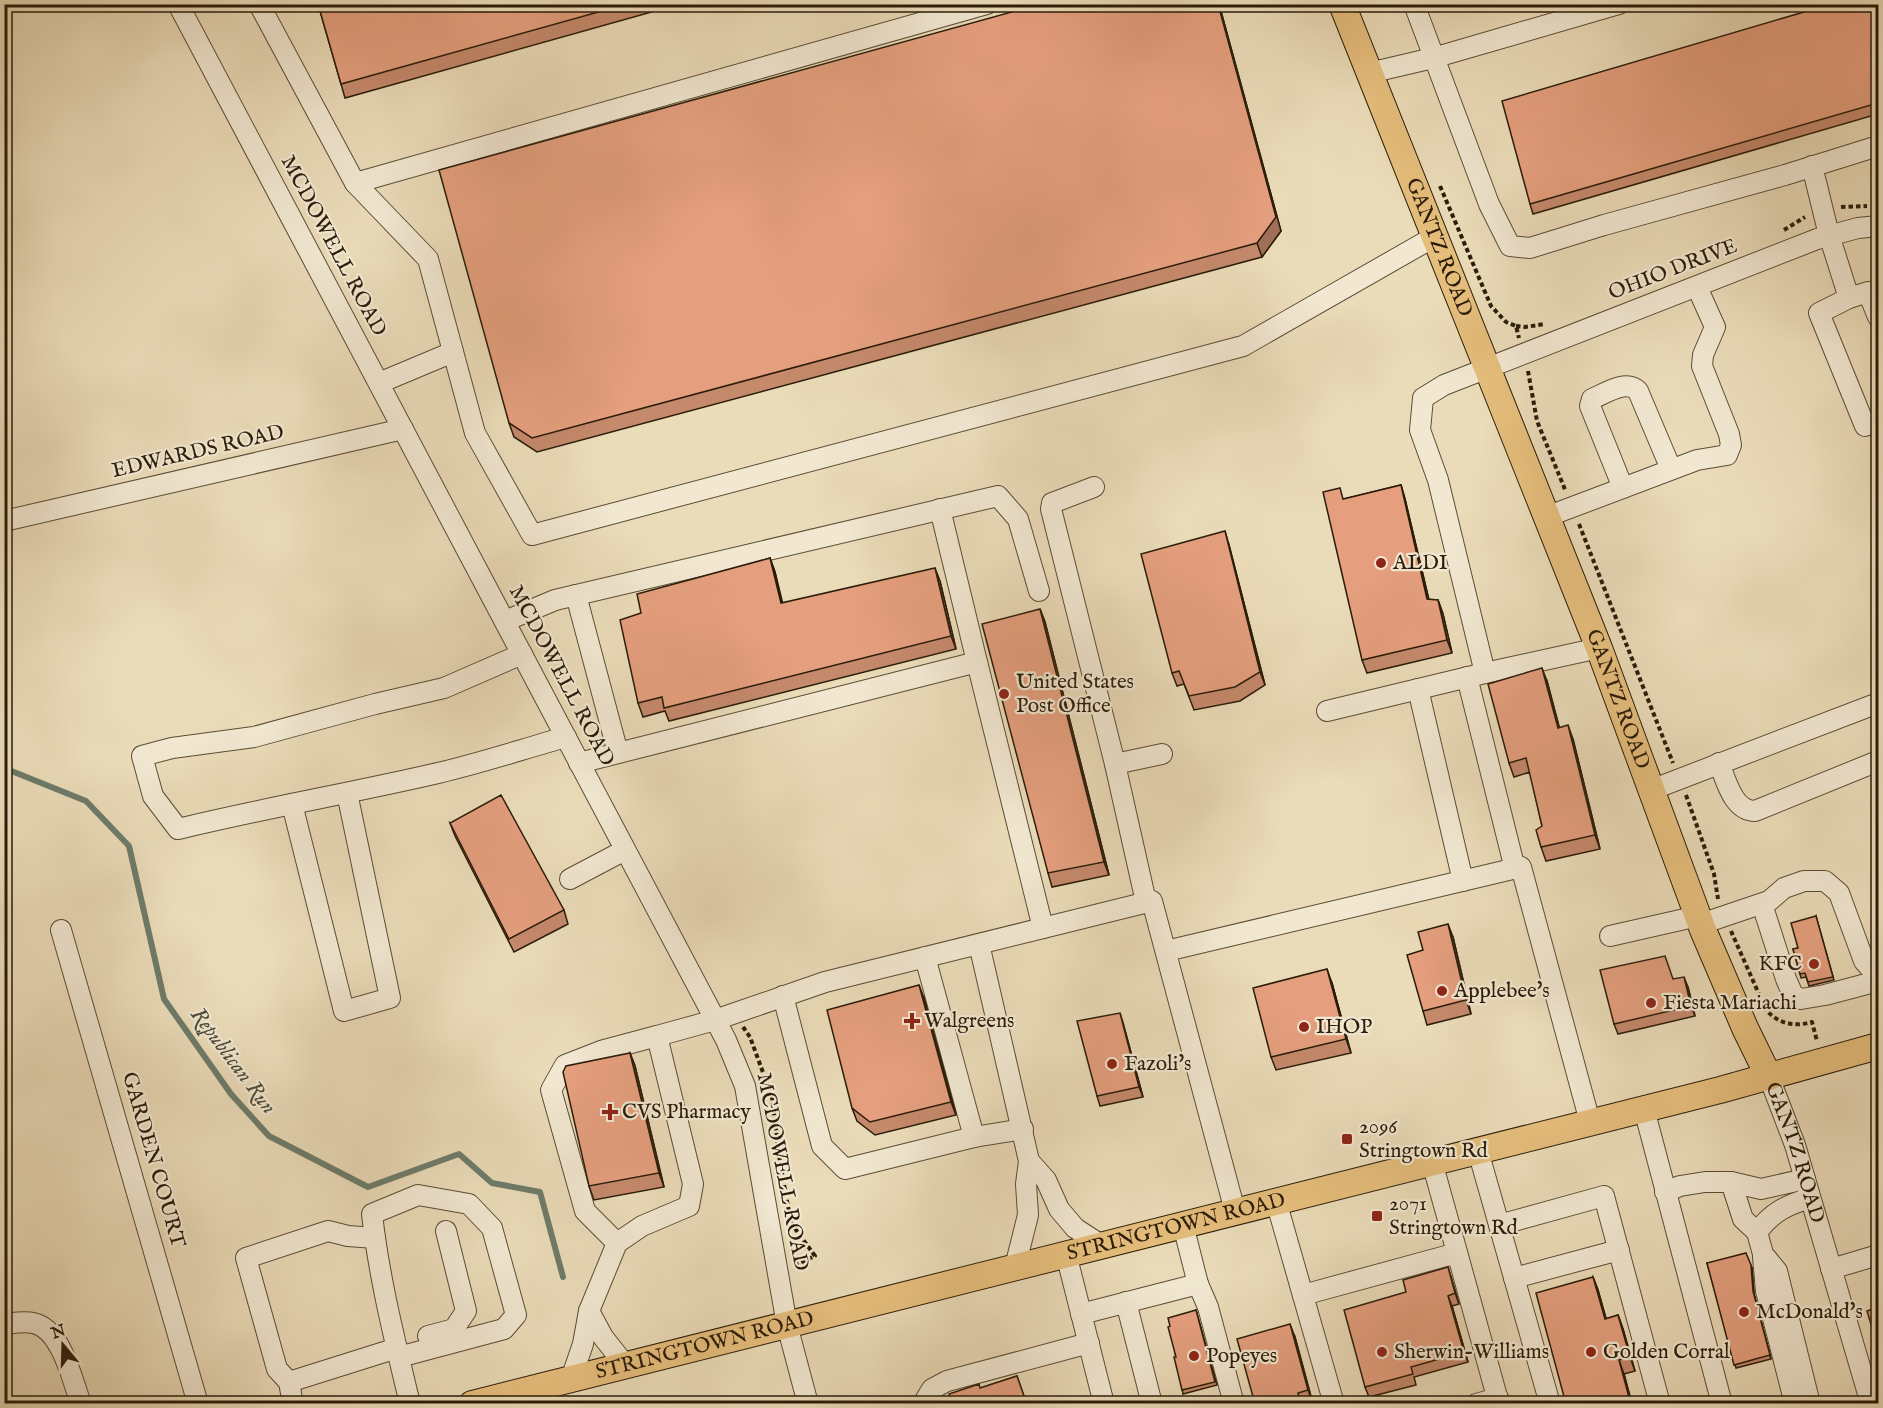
<svg xmlns="http://www.w3.org/2000/svg" width="1883" height="1408" font-family="'IM FELL English',serif">
<rect width="100%" height="100%" fill="#ebdcb9"/>
<filter id="stains"><feTurbulence type="fractalNoise" baseFrequency=".00333" numOctaves="4"/><feColorMatrix values="0 0 0 0 .2 0 0 0 0 .09 0 0 0 0 .02 0 0 0 .5 -.17"/></filter>
<radialGradient id="worn" r=".72"><stop offset=".6" stop-color="#630" stop-opacity="0"/><stop offset="1" stop-color="#630" stop-opacity=".3"/></radialGradient>
<g fill="none" stroke-linecap="round" stroke-linejoin="round">
<!-- stream -->
<path stroke="#6d7c6b" stroke-width="6" d="M4,768L86,801L129,846L164,999L231,1094L269,1136L368,1187L459,1154L492,1183L540,1192L563,1277"/>
<!-- minor casing -->
<g stroke="#5a4c35" stroke-width="22">
<g id="minor">
<path d="M178,4L726,1040L745,1086L787,1325L808,1404"/>
<path d="M259,4L355,183L428,259L475,433L532,535L1243,346L1434,237"/>
<path d="M1414,4L1489,204L1510,246L1530,248L1604,225L1785,175L1878,146"/>
<path d="M1369,73L1433,58L1619,4"/>
<path d="M1812,166L1829,235L1849,298"/>
<path d="M355,183L987,4"/>
<path d="M1878,317L1868,292L1849,298L1819,313L1865,426L1878,421"/>
<path d="M379,383L453,352"/>
<path d="M1094,487L1052,503L1051,509L1115,764L1146,902"/>
<path d="M1623,488L1590,406L1592,399C1606,393 1626,379 1638,391L1671,469"/>
<path d="M940,509L977,662"/>
<path d="M1546,517L1697,460L1727,455L1731,445L1729,434L1702,366L1703,355L1715,327L1697,287"/>
<path d="M4,521L403,429"/>
<path d="M576,595L618,753"/>
<path d="M505,621L555,600L998,496L1018,519L1039,591"/>
<path d="M522,654L444,688L375,704L254,737L172,748L142,756L153,796L178,829C264,808 352,793 438,773C481,763 523,749 566,737"/>
<path d="M1485,673L1438,480L1420,430L1423,398L1444,385L1817,239L1858,228L1878,226"/>
<path d="M1467,677L1515,869"/>
<path d="M1418,689L1463,881"/>
<path d="M1327,711L1485,673L1599,648"/>
<path d="M1719,763C1726,780 1733,811 1755,811L1878,761"/>
<path d="M1115,764L1162,754"/>
<path d="M1651,790L1878,703"/>
<path d="M292,804L344,1011L390,998L347,793"/>
<path d="M570,879L625,850"/>
<path d="M1762,904L1786,979L1793,995L1801,999L1825,995L1878,981"/>
<path d="M1701,924L1769,901L1784,888L1804,881H1825L1839,893L1864,961L1878,977"/>
<path d="M1043,928L1152,901L1235,1211"/>
<path d="M61,930L198,1404"/>
<path d="M1610,936L1698,916"/>
<path d="M979,944L1029,1161L1026,1184L1028,1215L1015,1267"/>
<path d="M1166,951L1521,867L1590,1122"/>
<path d="M925,957L974,1137"/>
<path d="M783,996L822,1146L845,1169L974,1137L1023,1129"/>
<path id="s1" d="M1769,1077L1795,1145L1871,1404"/>
<path d="M1644,1109L1722,1404"/>
<path d="M1478,1151L1550,1404"/>
<path d="M1029,1161L1046,1180L1059,1209L1075,1228L1101,1245"/>
<path d="M1432,1162L1499,1404"/>
<path d="M1731,1182L1743,1219L1757,1232"/>
<path d="M1665,1192L1680,1186L1705,1182H1731L1761,1189L1805,1179"/>
<path d="M1810,1198C1787,1205 1772,1212 1757,1232L1763,1254L1777,1271L1810,1404"/>
<path d="M1276,1201L1334,1404"/>
<path d="M1183,1225L1198,1284"/>
<path d="M1499,1225L1604,1196L1660,1404"/>
<path d="M617,1243L585,1211L551,1090L565,1065L601,1051L657,1036"/>
<path d="M1066,1254L1104,1404"/>
<path d="M1763,1257L1766,1291L1795,1404"/>
<path d="M1831,1269L1878,1255"/>
<path d="M1514,1278L1619,1250"/>
<path d="M1303,1295L1457,1253"/>
<path d="M1126,1302L1152,1404"/>
<path d="M589,1311L603,1337L625,1365"/>
<path d="M1081,1314L1198,1284L1208,1307L1234,1404"/>
<path d="M4,1324C13,1323 25,1321 33,1323C60,1328 71,1375 79,1398L78,1404"/>
<path d="M428,1336L454,1329L466,1311L446,1231"/>
<path d="M399,1357L504,1329L516,1315L492,1228L469,1204L418,1195L372,1214C379,1278 395,1341 410,1404"/>
<path d="M571,1379L583,1344L589,1311L617,1243L642,1226L689,1206L693,1184L657,1036L715,1020L825,982L1043,928L977,662L579,763"/>
<path d="M289,1382L397,1348"/>
<path d="M293,1404L289,1382L277,1369L246,1258L328,1231L348,1236L375,1238"/>
<path d="M923,1404L932,1389L947,1381L1089,1343"/>
<path d="M1476,1404L1498,1398"/>
</g>
</g>
<!-- major casing -->
<g stroke="#2a1c09" stroke-width="28">
<g id="major">
<path id="s2" d="M1342,4L1599,648L1703,930L1745,1028L1769,1077"/>
<path id="s3" d="M472,1404L1720,1090L1878,1046"/>
</g>
</g>
<!-- path -->
<path stroke="#2a1c09" stroke-width="4" stroke-dasharray="4.5 3" stroke-linecap="butt" d="M1440,186L1491,306L1506,322L1516,326L1519,338
M1841,207L1867,206
M1784,230L1805,217
M1516,326L1525,327L1545,324
M1528,371L1537,421L1566,492
M1579,524L1673,763
M1686,795L1714,874L1718,899
M1731,931L1766,1010C1779,1024 1794,1027 1812,1022L1817,1041
M743,1027L750,1037L772,1097L780,1162L791,1223L815,1256L795,1265"/>
<!-- minor -->
<use href="#minor" stroke="#f2e8d2" stroke-width="20"/>
<!-- major -->
<use href="#major" stroke="#e6be7c" stroke-width="26"/>
</g>
<!-- wall -->
<path fill="#c5896c" stroke="#2a1c09" stroke-width="1.5" d="M318,4H680L345,98L341,84Z
M1041,4H1219L1281,231L1262,257L537,452L514,437L509,423Z
M1878,4V114L1533,214L1530,204Z
M1401,485L1405,499L1429,600H1438L1443,614L1452,653L1367,673L1362,660L1344,499Z
M1229,545L1265,685L1240,701L1194,710L1184,684L1177,686L1172,673Z
M770,558L775,572L782,603L940,581L956,649L669,721L665,711L643,717L638,703L641,613Z
M1040,609L1045,622L1109,875L1052,887L1048,873Z
M1547,681L1559,727L1573,739L1600,849L1546,861L1541,847L1542,826L1530,772L1514,777L1509,763Z
M450,823L564,910L568,924L514,952L455,836Z
M1816,916L1834,980L1809,986L1806,977L1801,978L1793,949L1798,948Z
M1453,937L1471,1014L1427,1025L1423,1011V950Z
M1673,979L1688,987L1695,1016L1618,1034L1614,1024Z
M1332,983L1351,1053L1276,1070L1271,1057Z
M924,998L956,1115L875,1135L857,1121L852,1108Z
M1123,1023L1143,1097L1100,1106L1097,1096Z
M630,1053L635,1066L664,1187L594,1200L589,1186Z
M1707,1263L1752,1268L1754,1294L1771,1359L1736,1368Z
M1451,1277L1459,1304L1452,1306L1468,1362L1414,1377L1416,1385L1369,1397L1365,1387Z
M1593,1277L1598,1290L1606,1319L1618,1315L1623,1329L1635,1371L1624,1374L1632,1404H1566Z
M1878,1307V1345L1873,1331Z
M1196,1310L1217,1385L1183,1394L1170,1326Z
M1295,1337L1313,1404H1255Z
M1017,1376L1026,1402L1022,1404H952L981,1388Z"/>
<!-- shaded-wall -->
<path fill="#a06f58" stroke="#2a1c09" stroke-width="1.5" d="M1218,4H1219L1281,231L1262,257L1257,243Z
M1401,485L1405,499L1432,613L1427,599Z
M1225,531L1229,545L1265,685L1260,672Z
M770,558L775,572L786,617L781,603Z
M935,568L940,581L956,649L951,636Z
M1438,600L1443,614L1452,653L1447,640Z
M1040,609L1045,622L1109,875L1104,862Z
M1542,668L1547,681L1563,741L1558,728Z
M1568,725L1573,739L1600,849L1595,835Z
M1448,924L1453,937L1471,1014L1466,1000Z
M1327,969L1332,983L1351,1053L1346,1039Z
M1684,977L1688,987L1695,1016L1691,1006Z
M919,985L924,998L956,1115L951,1102Z
M1120,1013L1123,1023L1143,1097L1139,1087Z
M630,1053L635,1066L664,1187L659,1173Z
M1751,1265L1752,1268L1754,1294L1771,1359L1753,1291Z
M1448,1267L1451,1277L1459,1304L1455,1293Z
M1593,1277L1598,1290L1610,1332L1605,1319Z
M1448,1296L1452,1306L1468,1362L1464,1352Z
M1618,1315L1623,1329L1635,1371L1630,1357Z
M1290,1324L1295,1337L1313,1404L1308,1390Z
M1619,1360L1624,1374L1632,1404H1631Z"/>
<!-- building -->
<path fill="#e59f7e" stroke="#2a1c09" stroke-width="1.5" d="M318,4H627L341,84Z
M1041,4H1218L1276,217L1257,243L532,438L509,423L439,170Z
M1831,4H1878V103L1530,204L1502,101Z
M1401,485L1427,599L1438,600L1447,640L1362,660L1323,492L1340,488L1343,499Z
M1225,531L1260,672L1235,687L1189,696L1179,671L1172,673L1141,554Z
M770,558L781,603L935,568L951,636L664,708L662,697L638,703L620,620L641,613L637,594Z
M1040,609L1104,862L1048,873L982,624Z
M1542,668L1558,728L1568,725L1595,835L1541,847L1536,830L1542,826L1526,758L1509,763L1488,684Z
M501,795L564,910L509,939L450,823Z
M1816,916L1833,977L1808,982L1805,973L1800,974L1793,949L1798,948L1791,923Z
M1448,924L1466,1000L1423,1011L1407,955L1423,950L1418,932Z
M1665,956L1673,979L1684,977L1691,1006L1614,1024L1600,970Z
M1327,969L1346,1039L1271,1057L1253,988Z
M919,985L951,1102L870,1122L852,1108L827,1010Z
M1120,1013L1139,1087L1097,1096L1077,1021Z
M630,1053L659,1173L589,1186L563,1072L566,1066Z
M1746,1253L1751,1265L1753,1291L1770,1355L1734,1365L1707,1263Z
M1448,1267L1455,1293L1448,1296L1464,1352L1411,1367L1413,1374L1365,1387L1344,1310L1406,1292L1403,1280Z
M1593,1277L1605,1319L1618,1315L1630,1357L1619,1360L1630,1401L1622,1404H1566L1536,1293Z
M1878,1307V1330L1873,1331L1867,1311Z
M1196,1310L1215,1382L1182,1390L1174,1357H1176L1168,1327L1170,1326L1168,1318Z
M1290,1324L1308,1390L1298,1393L1300,1404H1255L1237,1339Z
M1017,1376L1025,1399L1013,1402V1404H952L949,1394L979,1384L980,1388Z"/>
<!-- markers -->
<g fill="#8f2418" stroke="#f2e8d2" stroke-width="2">
<circle cx="1381" cy="563" r="6"/>
<circle cx="1004" cy="694" r="6"/>
<circle cx="1814" cy="964" r="6"/>
<circle cx="1442" cy="991" r="6"/>
<circle cx="1651" cy="1003" r="6"/>
<path d="M909 1012h6v6h6v6h-6v6h-6v-6h-6v-6h6z"/>
<circle cx="1304" cy="1027" r="6"/>
<circle cx="1112" cy="1064" r="6"/>
<path d="M607 1103h6v6h6v6h-6v6h-6v-6h-6v-6h6z"/>
<rect x="1341" y="1133" width="12" height="12" rx="3"/>
<rect x="1371" y="1210" width="12" height="12" rx="3"/>
<circle cx="1744" cy="1312" r="6"/>
<circle cx="1382" cy="1352" r="6"/>
<circle cx="1591" cy="1352" r="6"/>
<circle cx="1194" cy="1356" r="6"/>
</g>
<g text-anchor="middle" dominant-baseline="central" stroke-width="4.5" stroke-linejoin="round" paint-order="stroke">
<!-- street labels -->
<g font-size="21" fill="#2a1c09" stroke="#f2e8d2">
<text transform="translate(333 246) rotate(62)">MCDOWELL ROAD</text>
<text stroke="none"><textPath href="#s2" startOffset="262">GANTZ ROAD</textPath></text>
<text transform="translate(1673 270) rotate(-21)">OHIO DRIVE</text>
<text transform="translate(198 452) rotate(-13)">EDWARDS ROAD</text>
<text transform="translate(561 676) rotate(62)">MCDOWELL ROAD</text>
<text stroke="none"><textPath href="#s2" startOffset="748">GANTZ ROAD</textPath></text>
<text stroke="none"><textPath href="#s1" startOffset="80">GANTZ ROAD</textPath></text>
<text transform="translate(153 1160) rotate(74)">GARDEN COURT</text>
<text transform="translate(782 1172) rotate(79)">MCDOWELL ROAD</text>
<text stroke="none"><textPath href="#s3" startOffset="726">STRINGTOWN ROAD</textPath></text>
<text stroke="none"><textPath href="#s3" startOffset="240">STRINGTOWN ROAD</textPath></text>
</g>
<!-- poi labels -->
<g font-size="21" fill="#2a1c09" stroke="#f2e8d2" text-anchor="start">
<text x="1393" y="563">ALDI</text>
<text x="1016" y="682">United States<tspan x="1016" dy="24">Post Office</tspan></text>
<text x="1802" y="964" text-anchor="end">KFC</text>
<text x="1454" y="991">Applebee's</text>
<text x="1663" y="1003">Fiesta Mariachi</text>
<text x="924" y="1021">Walgreens</text>
<text x="1316" y="1027">IHOP</text>
<text x="1124" y="1064">Fazoli's</text>
<text x="622" y="1112">CVS Pharmacy</text>
<text x="1359" y="1127">2096<tspan x="1359" dy="24">Stringtown Rd</tspan></text>
<text x="1389" y="1204">2071<tspan x="1389" dy="24">Stringtown Rd</tspan></text>
<text x="1756" y="1312">McDonald's</text>
<text x="1394" y="1352">Sherwin-Williams</text>
<text x="1603" y="1352">Golden Corral</text>
<text x="1206" y="1356">Popeyes</text>
</g>
<!-- water labels -->
<g font-size="22" font-style="italic" fill="#4b4c3a" stroke="#f2e8d2">
<text transform="translate(233 1061) rotate(53)">Republican Run</text>
</g>
</g>
<!-- margin -->
<rect width="1883" height="1408" fill="none" stroke="#ebdcb9" stroke-width="24"/>
<rect x="6" y="6" width="1871" height="1396" fill="none" stroke="#2a1c09" stroke-width="3"/>
<rect x="12" y="12" width="1859" height="1384" fill="none" stroke="#2a1c09" stroke-width="1.5"/>
<!-- north arrow -->
<g transform="translate(63 1345) rotate(341)" stroke="#f2e8d2" stroke-width="4.5" paint-order="stroke">
<path d="M0-4.5L10 22L0 15L-10 22Z" fill="#2a1c09"/>
<text y="-9" font-size="16" font-weight="bold" text-anchor="middle" fill="#2a1c09">N</text>
</g>
<rect width="100%" height="100%" filter="url(#stains)"/>
<rect width="100%" height="100%" fill="url(#worn)"/>
</svg>
